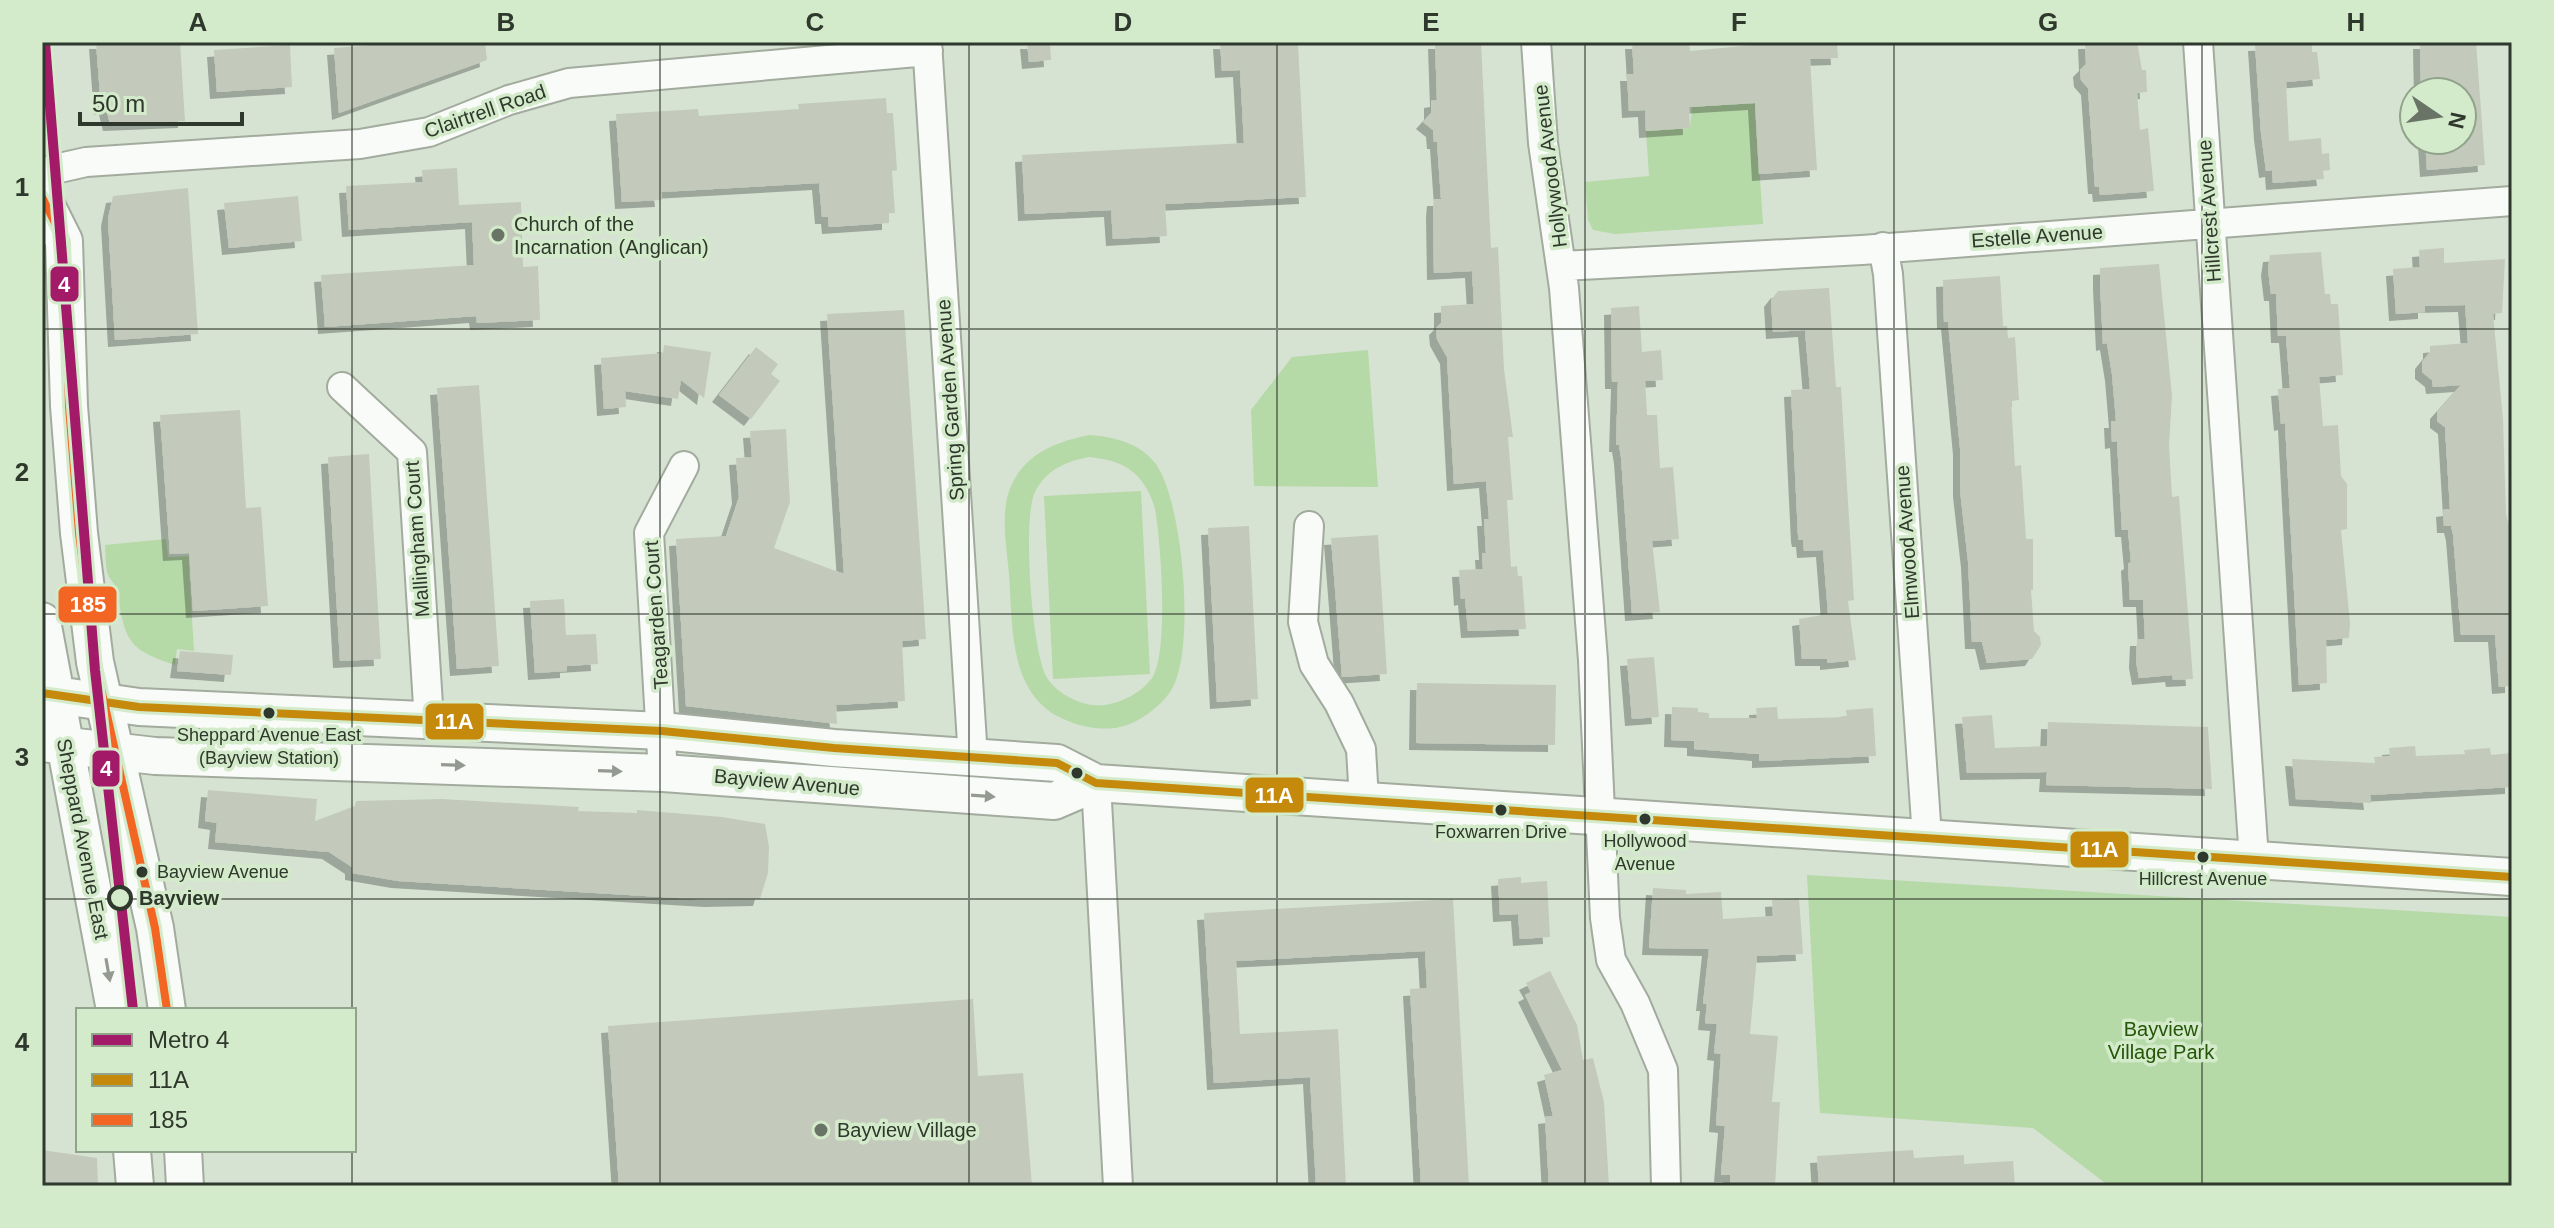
<svg xmlns="http://www.w3.org/2000/svg" width="2554" height="1228" font-family="Helvetica,sans-serif">
<defs>
<filter id="shadow"><feDropShadow dx="-7" dy="7" stdDeviation="0" flood-color="#0004"/></filter>
</defs>
<rect width="100%" height="100%" fill="#d6e3d2"/>
<!-- green -->
<path fill="#b5d9a7" fill-rule="evenodd" d="M1755,103L1763,224L1615,234L1593,230L1588,220L1585,182L1649,176L1646,131L1690,128L1692,107Z
M1368,350L1378,487L1254,486L1251,410L1292,357Z
M1090,435C1114,437 1140,443 1155,463C1183,498 1197,655 1170,692C1158,709 1136,725 1115,728C1099,730 1083,727 1068,721C1008,698 1013,629 1009,574C1007,547 999,510 1012,484C1027,452 1059,441 1090,435ZM1089,457C1105,459 1121,461 1134,473C1144,481 1152,497 1155,509C1161,541 1169,654 1152,678C1141,693 1123,702 1105,705C1085,708 1058,695 1047,678C1032,654 1022,517 1035,492C1047,469 1065,462 1089,457Z
M1141,491L1150,674L1053,679L1044,496Z
M166,539L168,557L190,556L196,561L189,569L194,651L177,649L175,665C127,649 126,641 117,593C116,585 113,583 109,577C105,570 106,554 105,545Z
M1807,875L2512,917V1186H2109L2033,1128L1820,1113Z"/>
<!-- building -->
<path fill="#c3cabc" filter="url(#shadow)" d="M96,42H180L185,121L110,124L106,108H101Z
M411,42H485L487,60L339,113L334,48Z
M1027,42H1050L1051,60L1029,62Z
M1220,42L1298,44L1306,197L1165,204L1167,236L1113,239L1111,210L1025,214L1022,155L1244,143L1240,70L1222,71Z
M1435,42H1481L1491,248L1498,247L1504,369L1513,437H1508L1513,500H1507L1511,567L1517,566L1518,576H1522L1526,629L1468,631L1465,598L1461,599L1459,570L1483,569L1482,553H1486L1484,519H1489L1486,481L1454,484L1447,357L1437,339L1436,328L1441,323V306L1474,304L1472,271L1434,273L1433,210L1434,199H1441L1437,142H1434L1433,130L1423,122L1431,113V101L1437,100Z
M1632,42H1689L1690,51L1784,42H1837L1838,58L1810,59L1817,170L1759,174L1755,103L1689,107L1690,128L1646,131L1645,110L1629,111L1627,74H1634Z
M2085,42H2137L2142,70H2146L2147,92L2137,93L2140,130L2148,128L2154,191L2100,195L2099,187H2095L2088,88L2081,80L2080,70L2086,64Z
M2312,42V52H2317L2320,79L2286,82L2289,141L2321,138L2322,154L2329,153L2330,170L2323,171L2324,179L2273,183L2272,170L2266,171L2261,133L2255,44Z
M2420,42H2476L2485,165L2427,170L2425,140H2462V92H2421Z
M290,45L292,87L217,92L214,50Z
M886,98L887,113H893L897,170L892,171L895,213H889V223L829,227L828,217H822L819,183L661,192L662,200L622,202L616,114L698,109L699,116L799,109L798,104Z
M457,168L459,205L521,202L523,267L538,266L540,320L477,323L476,316L325,327L321,275L474,265L472,222L349,230L346,186L423,182L422,170Z
M188,188L198,334L115,340L108,219L113,196Z
M298,196L302,241L229,248L224,203Z
M2444,248V263L2505,259L2502,313L2493,314L2503,419L2506,514L2512,536V686L2499,687L2495,635H2461L2453,534L2451,526H2444L2443,510L2450,509L2445,427L2437,421V412L2461,385L2433,387L2432,380L2422,372V362L2430,352V346L2468,343L2465,305L2425,306V312L2396,314L2393,269L2420,267L2419,250Z
M2321,252L2325,294H2330L2331,304H2338L2343,375L2319,377L2323,426L2338,425L2341,476L2347,484V529L2341,530L2350,623L2349,638L2326,640L2327,683L2299,685L2285,423L2281,424L2278,389L2290,388L2286,336H2278L2276,294H2271L2268,269L2270,255Z
M2159,264L2172,396L2169,445L2172,497L2179,496L2193,679L2173,680L2172,675L2139,678L2136,661L2137,639H2145L2143,600H2130L2128,564L2131,562L2128,530H2122L2117,441L2112,442L2111,421H2116L2112,374L2107,343L2103,344L2100,283V268Z
M2000,276L2003,326H2007L2008,338L2015,337L2019,400L2011,401L2015,466L2021,465L2026,539H2033V590H2031L2034,631L2040,637L2041,645L2032,659L1987,663L1982,642H1972L1968,561L1960,490V448L1948,322H1944L1943,280Z
M1829,288L1836,387H1841L1854,600L1848,601L1856,660L1827,663V659H1802L1800,631L1799,619L1828,614L1823,550L1804,551L1803,540H1799L1798,535L1791,390L1810,389L1805,330L1773,332L1771,300L1778,291Z
M1639,306L1642,352L1661,350L1663,380L1645,381L1647,415H1657L1660,468L1673,467L1679,539L1652,541L1660,612L1632,614L1621,457L1619,445H1616L1618,382H1612L1611,308Z
M904,310L926,639L902,641L905,701L836,705L837,724L686,706L676,539L726,536L739,497L736,458L752,457L750,431L786,429L790,502L774,548L844,574L827,314Z
M664,345L711,352L704,398L681,380L678,399L625,391L626,407L604,409L601,358L663,353Z
M756,347L778,364L771,374L780,381L751,419L719,395Z
M479,385L499,666L457,669L437,388Z
M240,410L246,508L261,507L268,606L193,611L189,553L170,554L160,415Z
M369,454L381,659L340,661L328,457Z
M1249,526L1258,699L1217,702L1208,528Z
M1378,535L1387,674L1342,677L1331,538Z
M564,599L566,635L596,634L598,664L567,666V671L535,673L530,601Z
M180,651L233,655L231,675L177,671Z
M1654,657L1659,717L1632,719L1627,659Z
M1417,683L1556,685L1555,745L1416,743Z
M1672,707L1698,708V712L1709,713V718H1757L1756,708L1777,707L1778,719L1847,717L1846,710L1873,708L1876,756L1759,761V754L1694,749V741L1671,740Z
M1992,715L1995,748L2047,746L2048,722L2208,727L2212,789L2046,785L2047,772L1967,773L1962,717Z
M2415,746L2416,756L2465,754L2464,750L2490,748L2491,755L2512,753V787L2370,795L2371,803L2296,799L2292,759L2375,763L2374,757L2390,756L2389,748Z
M208,790L317,799L315,821L355,806L356,801L442,799L579,807L578,811L637,813V810L722,817L765,824L769,847L768,873L760,899L711,900L398,881L352,873V867L329,852L215,842L217,823L205,821Z
M1521,877V883L1547,881L1550,937L1520,939L1518,914L1500,915L1498,879Z
M1653,888L1686,890V894L1721,892L1723,919L1773,916L1772,900L1799,898L1803,954L1757,956L1750,1034L1778,1036L1772,1102H1780L1775,1186H1730V1175H1721L1725,1126L1716,1125L1721,1054L1714,1053L1717,1024L1705,1023L1707,1004H1703L1709,949L1649,948Z
M1453,899L1469,1186H1421L1410,989L1427,988L1425,951L1236,961L1240,1034L1338,1029L1346,1186H1316L1310,1077L1214,1083L1204,913Z
M1550,971L1577,1025L1583,1060L1593,1058L1604,1102L1609,1186H1549L1545,1117L1553,1116L1544,1075L1562,1070L1525,995L1531,992L1526,983Z
M973,999L978,1076L1023,1073L1032,1186H619L608,1026Z
M42,1150L97,1158L98,1186H42Z
M1913,1150L1914,1158L1964,1155V1164L2013,1161L2015,1186H1819L1817,1156Z"/>
<g fill="none" stroke-linecap="round" stroke-linejoin="round">
<!-- minor casing -->
<g stroke="#a2ab9e" stroke-width="32">
<path id="minor" d="M927,42L973,758
M1536,42L1543,143L1564,288L1593,660L1605,918L1611,960L1635,1003L1663,1070L1666,1186
M2198,42L2254,859
M42,172L86,162L360,144L429,132L509,100L569,83L928,51
M1883,247L1888,274L1927,837
M1562,266L1862,250L2512,201
M342,387L412,452L429,721
M1309,526L1303,622L1314,664L1339,703L1361,749L1364,800
M663,773L649,533L684,466
M1096,783L1118,1186"/>
</g>
<!-- major casing -->
<g stroke="#a2ab9e" stroke-width="40">
<path id="major" d="M42,197L64,241L69,406L79,533L95,662L155,928L167,1010
M42,621L115,1010
M42,693L139,707L662,731L834,748L1057,763L1096,783L2512,877
M42,743L155,756L663,773L1054,801L1096,783
M132,1150L135,1186
M183,1150L185,1186"/>
</g>
<!-- minor -->
<use href="#minor" stroke="#f9fbf8" stroke-width="28"/>
<!-- major -->
<use href="#major" stroke="#f9fbf8" stroke-width="36"/>
<!-- bus-1 casing -->
<g stroke="#d3ebca" stroke-width="14">
<path id="bus-1" d="M42,693L139,707L662,731L834,748L1057,763L1096,783L2512,877"/>
</g>
<!-- bus-2 casing -->
<g stroke="#d3ebca" stroke-width="14">
<path id="bus-2" d="M42,197L64,241L69,406L79,533L95,662L155,928L167,1010"/>
</g>
<!-- bus-1 -->
<use href="#bus-1" stroke="#c58a0b" stroke-width="8"/>
<!-- bus-2 -->
<use href="#bus-2" stroke="#f26522" stroke-width="8"/>
<!-- metro-1 casing -->
<g stroke="#d3ebca" stroke-width="16">
<path id="metro-1" d="M45,42L95,670L133,1010"/>
</g>
<!-- metro-1 -->
<use href="#metro-1" stroke="#a21a68" stroke-width="10"/>
</g>
<!-- one-way arrows -->
<defs><path id="oneway-solid" d="M-6-.8H1V-3.2L6.5 0L1 3.2V.8H-6Z" transform="scale(2)"/></defs>
<g fill="#949a92">
<use href="#oneway-solid" transform="translate(453 765) rotate(2)"/>
<use href="#oneway-solid" transform="translate(610 771) rotate(2)"/>
<use href="#oneway-solid" transform="translate(983 796) rotate(4)"/>
<use href="#oneway-solid" transform="translate(108 970) rotate(80)"/>
</g>
<!-- grid -->
<path fill="none" stroke="#2f382c" stroke-width="2" stroke-opacity="0.55" d="M352,42V1010M660,42V1186M969,42V1186M1277,42V1186M1585,42V1186M1894,42V1186M2202,42V1186M42,329H2512M42,614H2512M42,899H2512M352,1150V1186"/>
<!-- markers -->
<g fill="#697466" stroke="#d3ebca" stroke-width="3">
<circle cx="498" cy="235" r="8"/>
<circle cx="821" cy="1130" r="8"/>
</g>
<g fill="#2f382c" stroke="#d3ebca" stroke-width="3">
<circle cx="269" cy="713" r="7"/>
<circle cx="1077" cy="773" r="7"/>
<circle cx="1501" cy="810" r="7"/>
<circle cx="1645" cy="819" r="7"/>
<circle cx="2203" cy="857" r="7"/>
<circle cx="142" cy="872" r="7"/>
</g>
<circle fill="#d3ebca" stroke="#2f382c" stroke-width="4" cx="120" cy="898" r="11"/>
<g text-anchor="middle" dominant-baseline="central" stroke-width="7" stroke-linejoin="round" paint-order="stroke">
<!-- bus labels -->
<g font-size="18" fill="#2f382c" stroke="#d3ebca">
<text x="269" y="735">Sheppard Avenue East<tspan x="269" dy="23">(Bayview Station)</tspan></text>
<text x="1501" y="832">Foxwarren Drive</text>
<text x="1645" y="841">Hollywood<tspan x="1645" dy="23">Avenue</tspan></text>
<text x="157" y="872" text-anchor="start">Bayview Avenue</text>
<text x="2203" y="879">Hillcrest Avenue</text>
</g>
<!-- street labels -->
<g font-size="20" fill="#2f382c" stroke="#d3ebca">
<text transform="translate(485 111) rotate(-19)">Clairtrell Road</text>
<text transform="translate(1550 166) rotate(-97)">Hollywood Avenue</text>
<text transform="translate(2209 211) rotate(-94)">Hillcrest Avenue</text>
<text transform="translate(2037 236) rotate(-4)">Estelle Avenue</text>
<text transform="translate(950 400) rotate(-94)">Spring Garden Avenue</text>
<text transform="translate(417 539) rotate(-94)">Mallingham Court</text>
<text transform="translate(1907 542) rotate(-94)">Elmwood Avenue</text>
<text transform="translate(656 615) rotate(-94)">Teagarden Court</text>
<text transform="translate(787 782) rotate(5)">Bayview Avenue</text>
<text transform="translate(83 839) rotate(79)">Sheppard Avenue East</text>
</g>
<!-- poi labels -->
<g font-size="20" fill="#2f382c" stroke="#d3ebca" text-anchor="start">
<text x="514" y="224">Church of the<tspan x="514" dy="23">Incarnation (Anglican)</tspan></text>
<text x="837" y="1130">Bayview Village</text>
</g>
<!-- stop labels -->
<g font-size="20" font-weight="bold" fill="#2f382c" stroke="#d3ebca" text-anchor="start">
<text x="139" y="898">Bayview</text>
</g>
<!-- park labels -->
<g font-size="20" fill="#255506" stroke="#d3ebca">
<text x="2161" y="1029">Bayview<tspan x="2161" dy="23">Village Park</tspan></text>
</g>
</g>
<g stroke="#d3ebca" stroke-width="3">
<rect x="49" y="265" width="31" height="38" rx="8" fill="#a21a68"/>
<rect x="57" y="585" width="61" height="39" rx="8" fill="#f26522"/>
<rect x="424" y="702" width="61" height="39" rx="8" fill="#c58a0b"/>
<rect x="91" y="749" width="30" height="39" rx="8" fill="#a21a68"/>
<rect x="1244" y="776" width="61" height="38" rx="8" fill="#c58a0b"/>
<rect x="2069" y="830" width="61" height="39" rx="8" fill="#c58a0b"/>
</g>
<g font-size="22" text-anchor="middle" font-weight="bold" fill="#fff">
<text x="64" y="292">4</text>
<text x="88" y="612">185</text>
<text x="454" y="729">11A</text>
<text x="106" y="776">4</text>
<text x="1274" y="803">11A</text>
<text x="2099" y="857">11A</text>
</g>
<!-- border -->
<rect width="2554" height="1228" fill="none" stroke="#d3ebca" stroke-width="88"/>
<!-- legend -->
<rect x="76" y="1008" width="280" height="144" fill="#d3ebca" stroke="#91a38b" stroke-width="2"/>
<rect x="92" y="1034" width="40" height="12" fill="#a21a68" stroke="#91a38b" stroke-width="2"/>
<text x="148" y="1048" font-size="24" fill="#2f382c">Metro 4</text>
<rect x="92" y="1074" width="40" height="12" fill="#c58a0b" stroke="#91a38b" stroke-width="2"/>
<text x="148" y="1088" font-size="24" fill="#2f382c">11A</text>
<rect x="92" y="1114" width="40" height="12" fill="#f26522" stroke="#91a38b" stroke-width="2"/>
<text x="148" y="1128" font-size="24" fill="#2f382c">185</text>
<!-- north arrow -->
<g transform="translate(2438 116) rotate(103)"><circle r="38" fill="#d3ebca" stroke="#91a38b" stroke-width="2"/>
<path d="M0-6L14 30L0 20L-14 30Z" fill="#697466"/>
<text y="-12" font-size="22" font-weight="bold" text-anchor="middle" fill="#2f382c">N</text>
</g>
<!-- scale -->
<path d="M80 112v12h162v-12" fill="none" stroke="#2f382c" stroke-width="4"/>
<text x="92" y="112" font-size="24" fill="#2f382c" stroke="#d3ebca" stroke-width="6" paint-order="stroke">50 m</text>
<rect x="44" y="44" width="2466" height="1140" fill="none" stroke="#2f382c" stroke-width="3"/>
<g font-size="26" text-anchor="middle" font-weight="bold" fill="#2f382c">
<text x="198" y="31">A</text>
<text x="506" y="31">B</text>
<text x="815" y="31">C</text>
<text x="1123" y="31">D</text>
<text x="1431" y="31">E</text>
<text x="1739" y="31">F</text>
<text x="2048" y="31">G</text>
<text x="2356" y="31">H</text>
<text x="22" y="196">1</text>
<text x="22" y="481">2</text>
<text x="22" y="766">3</text>
<text x="22" y="1051">4</text>
</g>
</svg>
